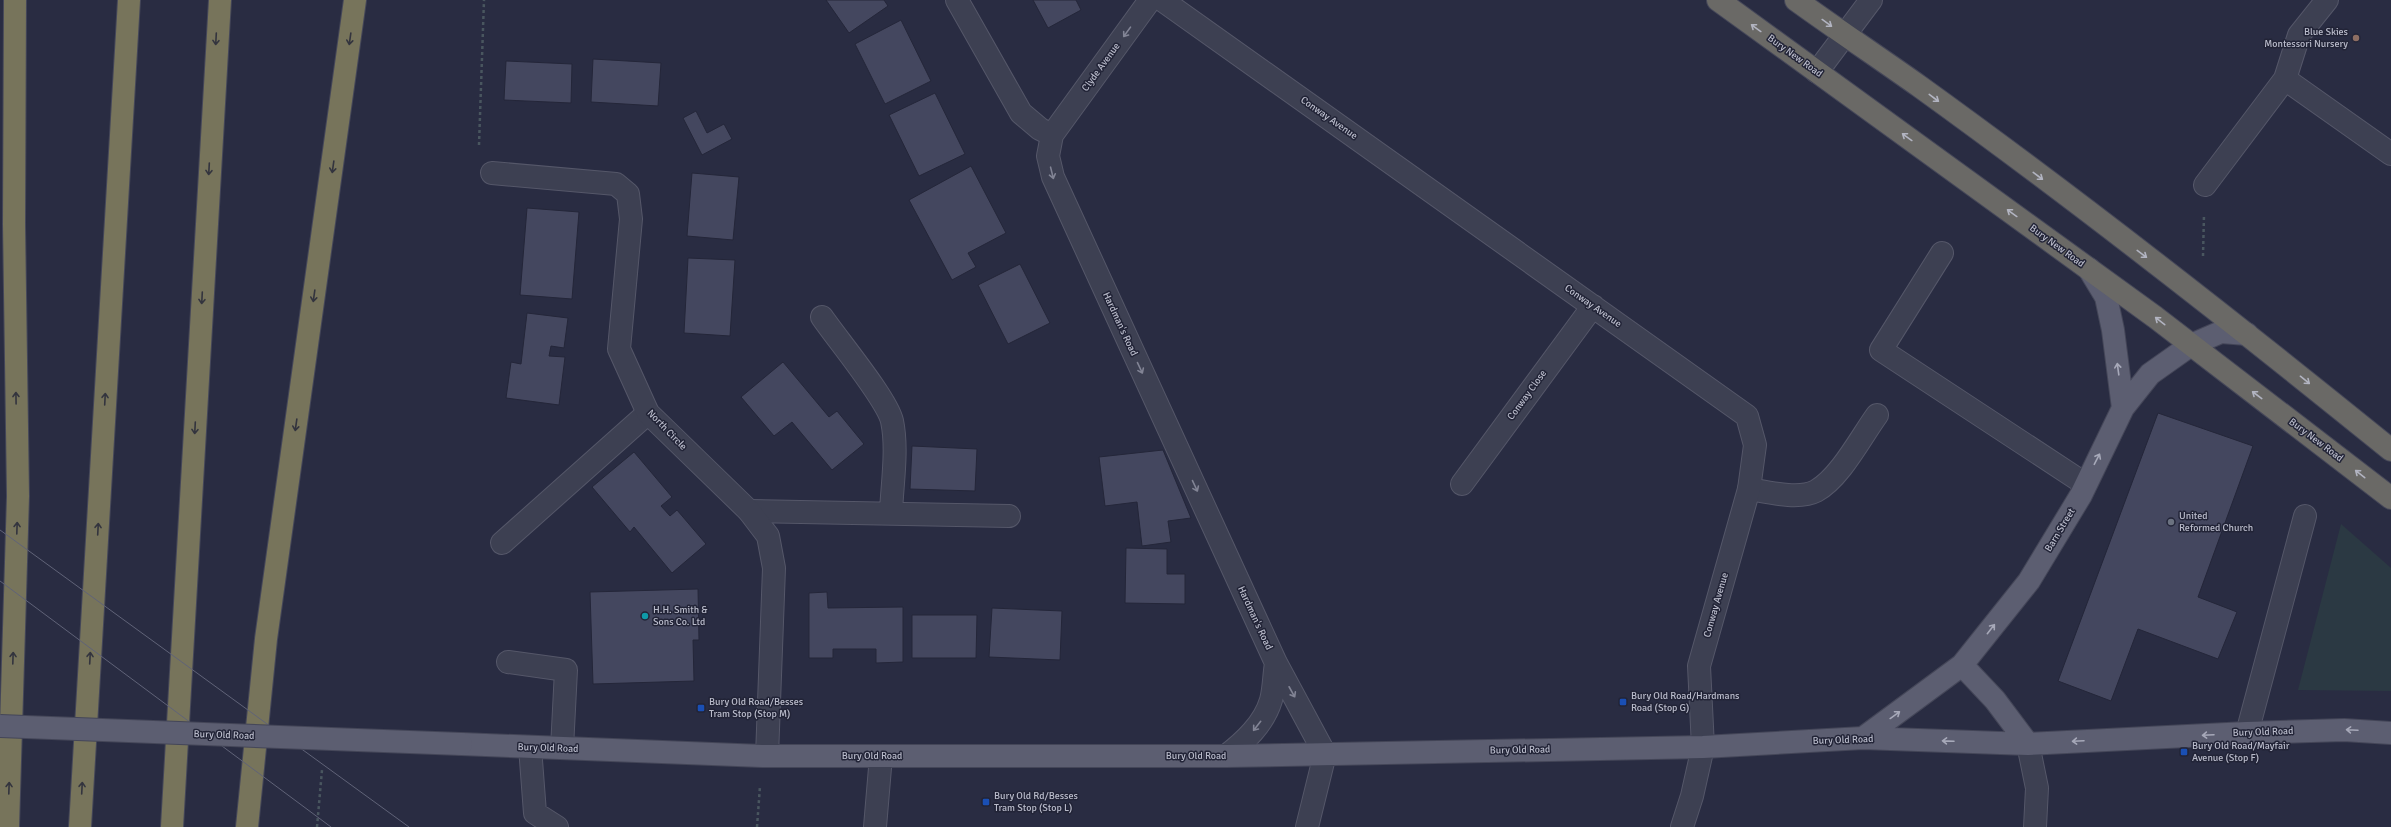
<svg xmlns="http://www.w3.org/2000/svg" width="2391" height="827" font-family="Signika,sans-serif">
<rect width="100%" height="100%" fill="#292c42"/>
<!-- green -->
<path fill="#2b3943" d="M2341,524L2391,568V691L2298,690Z"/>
<!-- building -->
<path fill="#44475f" stroke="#242639" d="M826,0H884L888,6L849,33Z
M1033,0H1076L1081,10L1048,28Z
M901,20L931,81L885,104L855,44Z
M593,59L661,63L658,106L591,102Z
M506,61L572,64L571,103L504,100Z
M935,93L965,154L919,176L889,115Z
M696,111L707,133L724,124L732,139L702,155L683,118Z
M971,166L1006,233L968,253L976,267L952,280L909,200Z
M692,173L739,177L733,240L687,236Z
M527,208L579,212L572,299L520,295Z
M688,258L735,260L730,336L684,333Z
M1020,264L1050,323L1008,344L978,285Z
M527,313L568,318L564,348L551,346L549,356L565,357L559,405L506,398L511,362L521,364Z
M783,362L829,417L837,411L864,444L832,470L792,422L774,436L741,397Z
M2158,413L2253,446L2198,597L2237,612L2218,659L2138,629L2111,701L2058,681Z
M912,446L977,449L975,491L910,489Z
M1163,450L1191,518L1168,521L1171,542L1142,546L1137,502L1105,506L1099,457Z
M634,452L672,497L661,506L670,516L677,510L706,544L672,573L634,527L630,532L592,487Z
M1126,548L1167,549V574H1185V604L1125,603Z
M698,589L699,640H693L694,681L593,684L590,592Z
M827,592L828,608L903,607V662L876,663V649H833V658H809V593Z
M992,608L1062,611L1060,660L989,657Z
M912,615H977L976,658H912Z"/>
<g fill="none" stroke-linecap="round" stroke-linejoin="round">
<!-- service casing -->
<g stroke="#555769" stroke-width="24">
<path id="service" d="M2327,0L2299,35L2285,79L2391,154
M2205,185L2285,79
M1942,253L1881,350L2085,484
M822,317C837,339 887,399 892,421C898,449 892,485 891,513
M1749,489C1767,492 1799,500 1816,491C1840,478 1861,437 1877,415
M749,511L1009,516
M502,543L648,413
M508,662L566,670L562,748
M2247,733L2305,516
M530,747L535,813L557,827
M875,827L881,756"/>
</g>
<!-- minor casing -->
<g stroke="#555769" stroke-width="24">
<path id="minor" d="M957,0L1021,113L1040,129L1052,135
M1150,0L1052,135L1048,156L1053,177L1276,663L1325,754
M1162,0L1747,416L1755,445L1749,489L1699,666L1703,747L1692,796L1682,827
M1817,72L1871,0
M492,173L616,184L628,194L631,219L619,349L648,413L749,511L768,536L774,568L767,756
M1462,484L1593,306
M2028,744L2037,788L2035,827
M1226,756C1244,742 1264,724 1271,700C1274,689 1274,675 1276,663"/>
</g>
<!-- tertiary casing -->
<g stroke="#555769" stroke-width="24">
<path id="tertiary" d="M1307,827L1325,754"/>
</g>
<!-- primary casing -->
<g stroke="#444658" stroke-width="24">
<path id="primary" d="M2089,269L2106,297L2113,330L2123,408
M1962,665L1995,700L2028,744
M1863,738L1962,665L2029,581L2081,495L2123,408L2150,374L2191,345L2221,332L2247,334
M461,744L762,756H1226L1703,747L1863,738L2028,744L2247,733L2344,730L2391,733"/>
</g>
<!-- trunk casing -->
<g stroke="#454759" stroke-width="24">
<path id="trunk" d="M1718,0L2155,317L2391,498
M1796,0C1836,29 1878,57 1919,86C2080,202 2237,325 2391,450"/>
</g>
<!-- motorway casing -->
<g stroke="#454759" stroke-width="24">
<path id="motorway" d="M8,827L18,496L14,224L15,0
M80,827L129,0
M172,827L220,0
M247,827L266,639L355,0"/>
</g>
<!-- path -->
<path stroke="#49565f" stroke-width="2.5" stroke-dasharray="3 3" stroke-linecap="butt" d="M479,145L484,0
M2203,256L2204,215
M317,827L322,770
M757,827L760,786"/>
<!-- service -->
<use href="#service" stroke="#3d4052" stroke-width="22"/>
<!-- minor -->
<use href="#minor" stroke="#3d4052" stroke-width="22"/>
<!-- tertiary -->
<use href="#tertiary" stroke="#3d4052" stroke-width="22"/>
<!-- primary -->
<use href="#primary" stroke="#5c5e71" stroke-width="22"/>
<!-- trunk -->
<use href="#trunk" stroke="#6a6966" stroke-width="22"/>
<!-- motorway -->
<use href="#motorway" stroke="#77745b" stroke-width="22"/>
<!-- tram -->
<path stroke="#606378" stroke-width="1" d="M0,530L409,827
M0,581L331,827"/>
<!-- primary-bridge casing -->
<g stroke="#444658" stroke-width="24" stroke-linecap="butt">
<path id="primary-bridge" d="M0,726L461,744"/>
</g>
<!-- primary-bridge -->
<use href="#primary-bridge" stroke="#5c5e71" stroke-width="22"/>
</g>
<!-- one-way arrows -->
<defs><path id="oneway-shaft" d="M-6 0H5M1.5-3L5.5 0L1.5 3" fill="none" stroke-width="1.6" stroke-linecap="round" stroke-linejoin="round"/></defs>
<g stroke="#b2b4c1">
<use href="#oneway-shaft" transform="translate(1827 23) rotate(36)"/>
<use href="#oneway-shaft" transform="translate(1756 28) rotate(-144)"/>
<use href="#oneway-shaft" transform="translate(1934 98) rotate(37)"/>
<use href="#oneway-shaft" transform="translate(1907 137) rotate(-144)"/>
<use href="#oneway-shaft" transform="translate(2038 176) rotate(37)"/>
<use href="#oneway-shaft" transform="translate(2012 213) rotate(-144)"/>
<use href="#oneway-shaft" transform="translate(2142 254) rotate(37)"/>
<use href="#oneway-shaft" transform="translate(2160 321) rotate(-142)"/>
<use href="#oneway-shaft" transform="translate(2305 380) rotate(39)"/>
<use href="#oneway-shaft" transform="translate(2257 395) rotate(-143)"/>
<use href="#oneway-shaft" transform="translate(2360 474) rotate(-142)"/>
</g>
<g stroke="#828495">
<use href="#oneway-shaft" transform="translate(1127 32) rotate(126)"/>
<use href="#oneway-shaft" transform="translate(1052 173) rotate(76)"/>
<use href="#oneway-shaft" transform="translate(1140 368) rotate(65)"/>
<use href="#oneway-shaft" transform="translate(1195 486) rotate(65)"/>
<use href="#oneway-shaft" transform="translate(1292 692) rotate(61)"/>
<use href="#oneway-shaft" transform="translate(1257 726) rotate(128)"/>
</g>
<g stroke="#33343e">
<use href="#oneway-shaft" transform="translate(216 39) rotate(93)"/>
<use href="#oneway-shaft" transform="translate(350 39) rotate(98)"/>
<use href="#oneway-shaft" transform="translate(333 167) rotate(98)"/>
<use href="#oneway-shaft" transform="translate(209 169) rotate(93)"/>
<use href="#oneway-shaft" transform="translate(314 296) rotate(98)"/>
<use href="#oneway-shaft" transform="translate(202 298) rotate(93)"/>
<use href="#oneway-shaft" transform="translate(16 398) rotate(-91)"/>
<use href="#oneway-shaft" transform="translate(105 399) rotate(-87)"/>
<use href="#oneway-shaft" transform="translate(296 425) rotate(98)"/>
<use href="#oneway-shaft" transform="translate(195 428) rotate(93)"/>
<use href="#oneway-shaft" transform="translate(17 528) rotate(-88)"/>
<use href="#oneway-shaft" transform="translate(98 529) rotate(-87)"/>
<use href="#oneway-shaft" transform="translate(13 658) rotate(-88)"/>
<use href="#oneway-shaft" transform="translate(90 658) rotate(-87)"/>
<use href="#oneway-shaft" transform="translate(9 788) rotate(-88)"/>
<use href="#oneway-shaft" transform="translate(82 788) rotate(-87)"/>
</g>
<g stroke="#a7a9b9">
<use href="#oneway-shaft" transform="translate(2118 369) rotate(-98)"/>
<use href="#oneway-shaft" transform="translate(2097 459) rotate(-63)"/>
<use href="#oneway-shaft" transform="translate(1991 629) rotate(-52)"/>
<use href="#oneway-shaft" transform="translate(1895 715) rotate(-36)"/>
<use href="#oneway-shaft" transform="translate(2352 730) rotate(-177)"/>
<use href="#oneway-shaft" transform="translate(2208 735) rotate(177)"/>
<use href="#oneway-shaft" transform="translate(1948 741) rotate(-178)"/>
<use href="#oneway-shaft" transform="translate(2078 741) rotate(177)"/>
</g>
<!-- markers -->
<circle fill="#8d6e63" stroke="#222437" stroke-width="1.5" cx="2356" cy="38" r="4"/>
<circle fill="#6b7280" stroke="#222437" stroke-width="1.5" cx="2171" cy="522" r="4"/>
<circle fill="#0f9aa8" stroke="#222437" stroke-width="1.5" cx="645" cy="616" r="4"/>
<g fill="#1a4fb4" stroke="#222437" stroke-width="1.5">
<rect x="1619" y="698" width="8" height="8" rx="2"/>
<rect x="697" y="704" width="8" height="8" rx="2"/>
<rect x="2180" y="748" width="8" height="8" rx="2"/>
<rect x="982" y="798" width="8" height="8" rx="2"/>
</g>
<g text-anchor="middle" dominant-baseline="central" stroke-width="3" stroke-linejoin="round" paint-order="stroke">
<!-- poi labels -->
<g font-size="10" fill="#babccb" stroke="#222437" text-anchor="start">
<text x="2348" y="32" text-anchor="end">Blue Skies<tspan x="2348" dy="12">Montessori Nursery</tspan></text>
<text x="2179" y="516">United<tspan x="2179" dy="12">Reformed Church</tspan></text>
<text x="653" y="610">H.H. Smith &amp;<tspan x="653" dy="12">Sons Co. Ltd</tspan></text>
<text x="1631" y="696">Bury Old Road/Hardmans<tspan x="1631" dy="12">Road (Stop G)</tspan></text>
<text x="709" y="702">Bury Old Road/Besses<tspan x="709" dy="12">Tram Stop (Stop M)</tspan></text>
<text x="2192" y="746">Bury Old Road/Mayfair<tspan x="2192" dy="12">Avenue (Stop F)</tspan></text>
<text x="994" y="796">Bury Old Rd/Besses<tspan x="994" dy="12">Tram Stop (Stop L)</tspan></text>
</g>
<!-- street labels -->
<g font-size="10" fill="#babccb" stroke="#222437">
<text transform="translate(1795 56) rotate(36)">Bury New Road</text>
<text transform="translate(1101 67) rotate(-54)">Clyde Avenue</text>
<text transform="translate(1329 118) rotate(35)">Conway Avenue</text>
<text transform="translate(2057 246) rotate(36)">Bury New Road</text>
<text transform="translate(1593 306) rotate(35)">Conway Avenue</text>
<text transform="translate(1120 324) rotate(65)">Hardman's Road</text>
<text transform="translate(1527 395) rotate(-54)">Conway Close</text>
<text transform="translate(667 430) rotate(46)">North Circle</text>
<text transform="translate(2316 440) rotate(37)">Bury New Road</text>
<text transform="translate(2060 530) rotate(-59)">Barn Street</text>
<text transform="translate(1716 605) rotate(-74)">Conway Avenue</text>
<text transform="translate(1255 618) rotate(65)">Hardman's Road</text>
<text transform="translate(2263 732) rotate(-2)">Bury Old Road</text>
<text transform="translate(224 735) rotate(2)">Bury Old Road</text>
<text transform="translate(1843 740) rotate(-2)">Bury Old Road</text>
<text transform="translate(548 748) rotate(2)">Bury Old Road</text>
<text transform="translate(1520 750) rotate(-1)">Bury Old Road</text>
<text x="872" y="756">Bury Old Road</text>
<text x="1196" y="756">Bury Old Road</text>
</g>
</g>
</svg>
